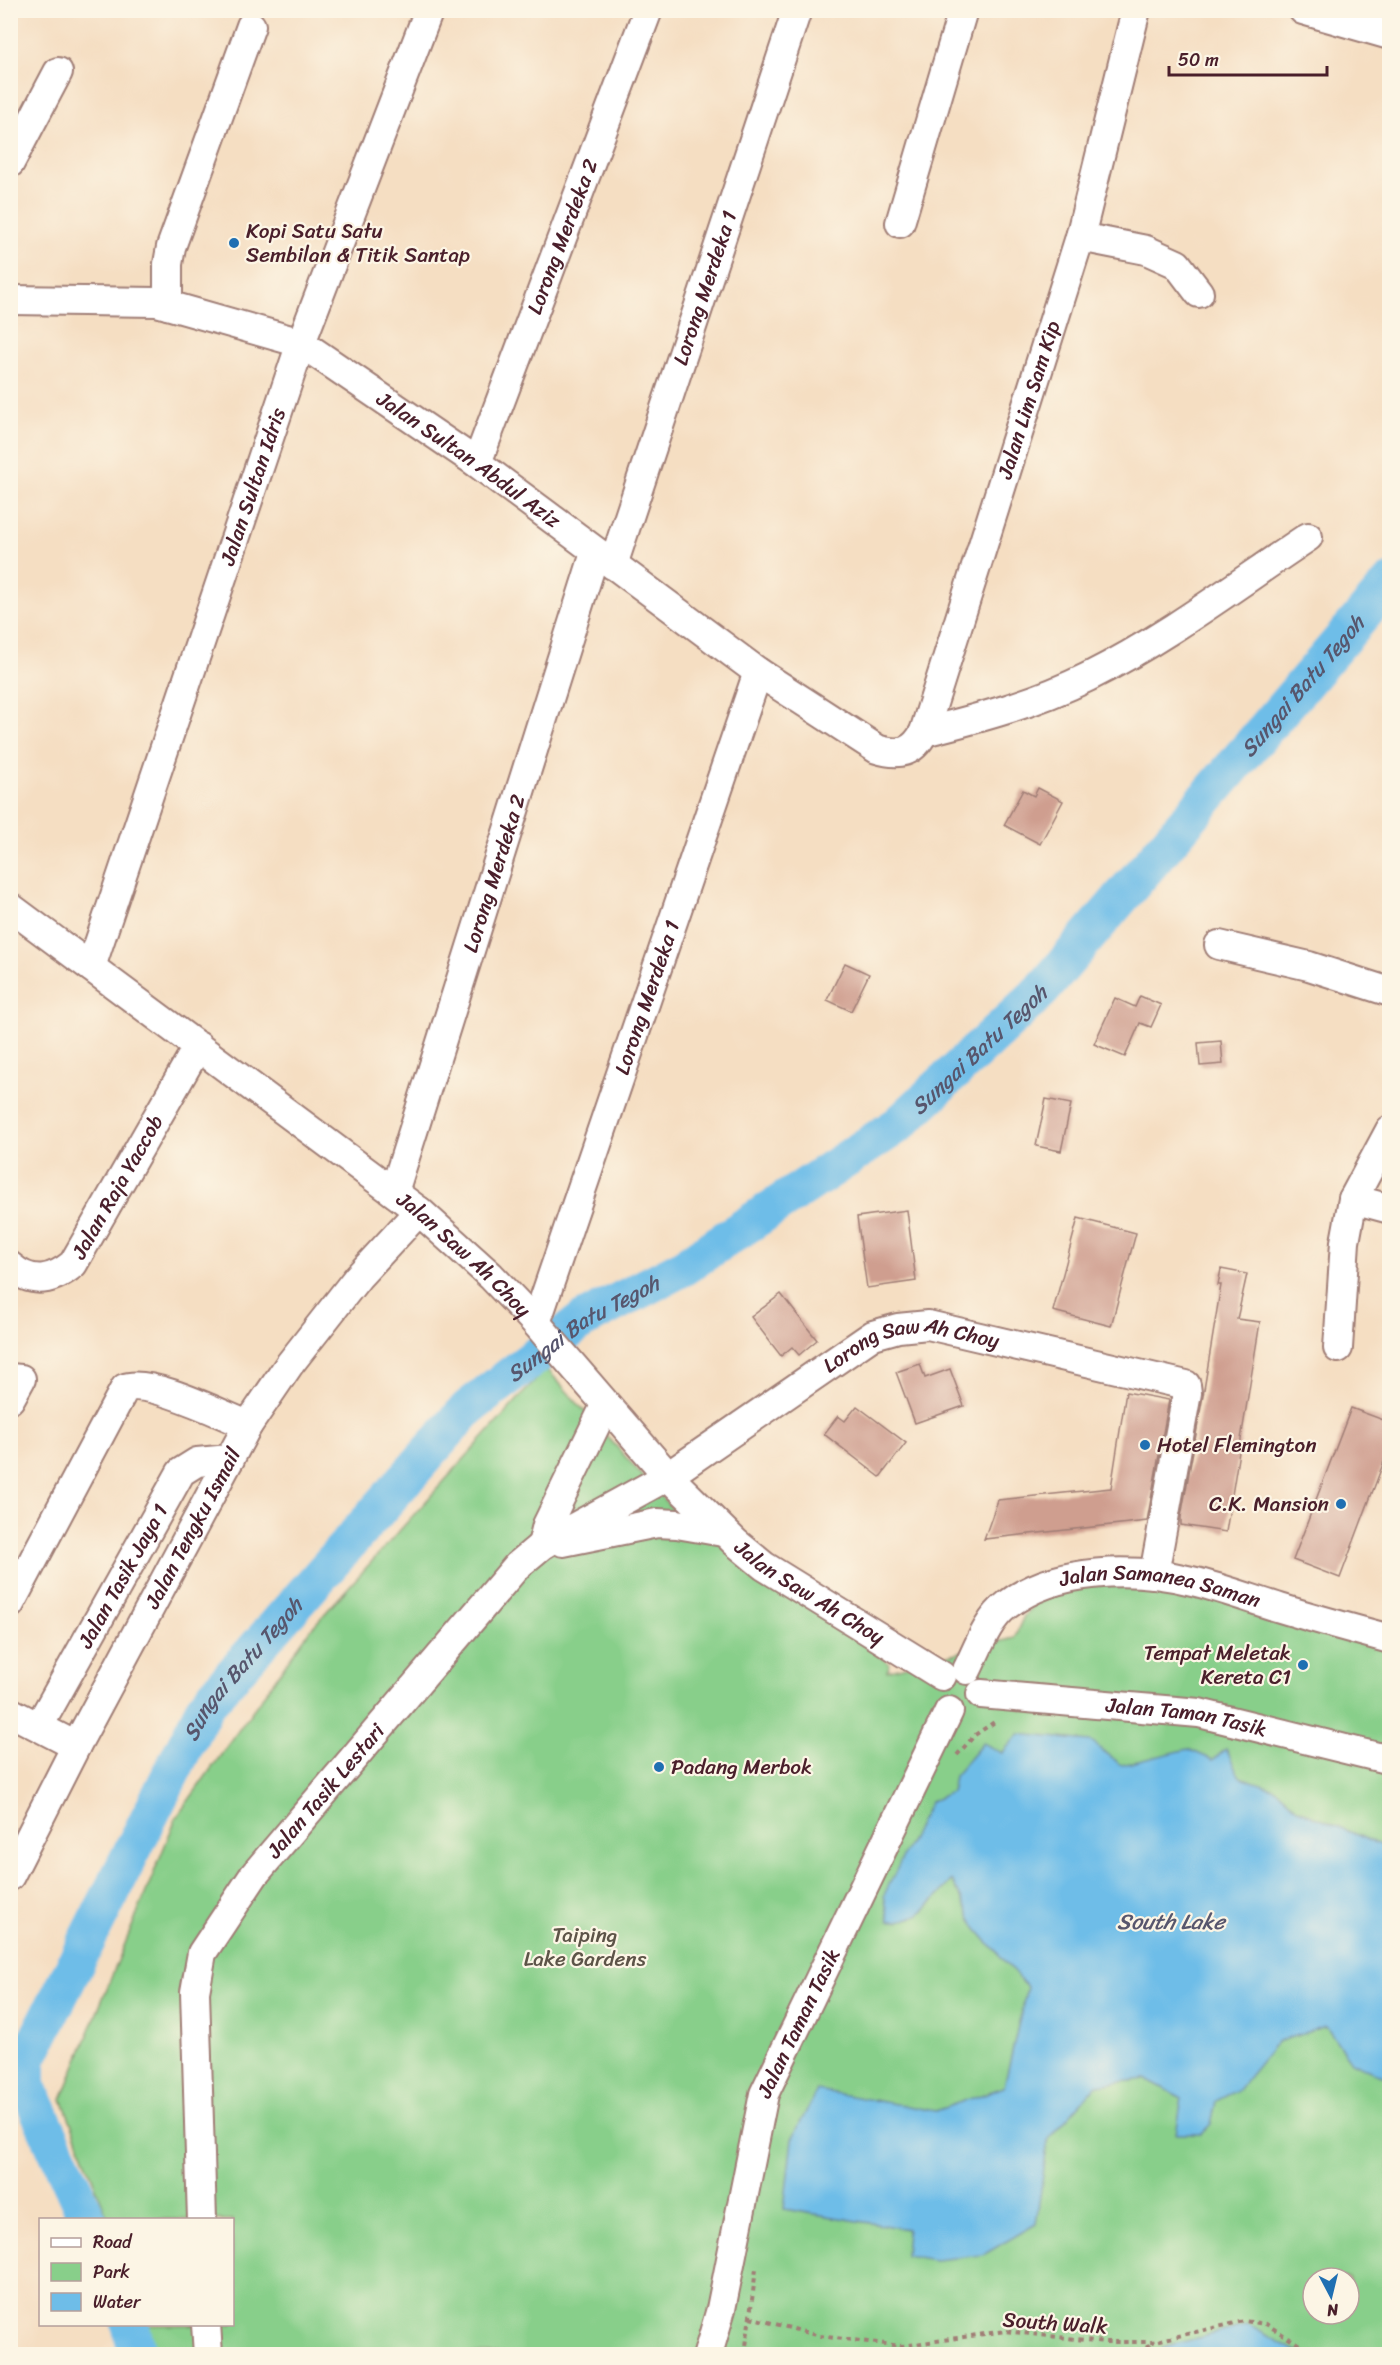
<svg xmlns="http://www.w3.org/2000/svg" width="1400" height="2365" font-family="Sriracha,sans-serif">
<rect width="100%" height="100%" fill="#fcf5e5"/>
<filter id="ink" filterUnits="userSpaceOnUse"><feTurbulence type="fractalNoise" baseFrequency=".0167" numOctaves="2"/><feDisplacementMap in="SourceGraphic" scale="12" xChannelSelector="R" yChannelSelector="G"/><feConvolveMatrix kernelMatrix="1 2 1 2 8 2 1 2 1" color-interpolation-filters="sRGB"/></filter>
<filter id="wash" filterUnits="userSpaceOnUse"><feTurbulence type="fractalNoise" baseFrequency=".008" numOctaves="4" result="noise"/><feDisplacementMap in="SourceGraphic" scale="24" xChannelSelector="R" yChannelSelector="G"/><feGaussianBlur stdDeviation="1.35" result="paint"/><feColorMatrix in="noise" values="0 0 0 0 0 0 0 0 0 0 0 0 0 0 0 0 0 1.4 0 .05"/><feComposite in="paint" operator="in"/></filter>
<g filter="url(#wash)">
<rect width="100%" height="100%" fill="#f5dec2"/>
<!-- green -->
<path fill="#88cf8a" stroke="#69775a" stroke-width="1.5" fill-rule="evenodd" d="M546,1368L675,1512L890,1664L887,1671L1014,1638L1024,1616L1038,1599L1065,1587L1146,1578L1389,1646V2354H154L148,2325L232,2324V2220L108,2219L62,2099L176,1818L310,1630ZM1313,2278H1349V2314H1313Z"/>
<!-- water -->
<path fill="#6ebde8" stroke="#5c6e8a" stroke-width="1.5" d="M1019,1734L1090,1741L1122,1765L1188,1749L1213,1760L1226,1749L1240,1777L1276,1789L1298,1809L1389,1849V2079L1351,2062L1326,2026L1277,2042L1238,2090L1216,2101L1211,2124L1201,2134H1176L1182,2098L1146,2079L1097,2085L1048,2140L1036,2224L983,2255L934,2260L905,2255L907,2229L784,2209L792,2139L817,2090L935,2111L1004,2087L1027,1987L976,1928L952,1880C930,1903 923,1922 889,1921L884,1895L930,1802L951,1792L954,1776L983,1743L1002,1753Z
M1248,2325L1301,2354H1157L1163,2347Z"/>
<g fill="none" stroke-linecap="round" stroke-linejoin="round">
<!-- river -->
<g stroke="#6ebde8" stroke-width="38">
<path id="s1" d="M88,2220L27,2085V2060L205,1706L468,1408L583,1320L682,1268L898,1125L1042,990L1390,583"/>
<path d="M130,2324L138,2354"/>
</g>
</g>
<g id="blocks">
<!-- building -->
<path fill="#cf9e8f" d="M1038,788L1063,801L1040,844L1004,825L1023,790L1034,796Z
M845,963L869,974L851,1011L827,1000Z
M1140,996L1161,1005L1151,1027L1140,1023L1125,1057L1094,1044L1115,998L1135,1007Z
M1221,1041L1223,1064L1200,1066L1198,1043Z
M1046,1099L1071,1104L1061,1151L1036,1146Z
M907,1210L916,1281L867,1288L857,1217Z
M1078,1218L1136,1233L1111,1326L1053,1311Z
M1221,1269L1247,1274L1237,1319L1260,1322L1226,1532L1181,1525V1517L1203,1396L1221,1285H1218Z
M781,1294L817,1340L799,1355L792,1347L781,1356L751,1317Z
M920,1364L925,1378L950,1369L964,1406L915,1423L896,1372Z
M1126,1392L1169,1400L1147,1521L984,1539L998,1500L1111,1488Z
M857,1406L906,1443L880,1477L824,1434L838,1416L845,1421Z
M1351,1408L1389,1422V1448L1340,1578L1293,1560Z"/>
</g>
</g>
<g filter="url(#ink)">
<use href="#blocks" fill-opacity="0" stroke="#a07e76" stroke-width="1.5"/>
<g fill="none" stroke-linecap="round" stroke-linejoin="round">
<!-- minor casing -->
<g stroke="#a07e76" stroke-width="32">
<g id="minor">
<path d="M1303,10L1390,35"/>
<path d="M10,163L58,72"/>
<path d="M900,223L963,10"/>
<path d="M1080,237L1146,250L1177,264L1199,293"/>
<path id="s2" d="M10,300L157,302L301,343L477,463L758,672L877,749C899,756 913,753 924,732L1080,237L1136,10"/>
<path d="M168,305V264L171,247L251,26"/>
<path id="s3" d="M477,463L648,10"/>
<path id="s4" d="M613,565L797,10"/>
<path d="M924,732C980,718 1036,703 1088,677C1166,638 1236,585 1308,537"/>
<path id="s5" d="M10,907L419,1211L491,1276L536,1323L668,1476L735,1542L764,1566L942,1676"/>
<path d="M1219,945L1309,966L1390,992"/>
<path id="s6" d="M91,967L301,343L429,10"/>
<path id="s7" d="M394,1192L595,553"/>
<path d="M1353,1199L1390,1209"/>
<path id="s8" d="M10,1266C32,1285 52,1281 73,1264L198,1046"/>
<path id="s9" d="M536,1323L758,672"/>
<path d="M1338,1348L1345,1242L1353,1199L1390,1130"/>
<path d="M10,1378L21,1379L10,1399"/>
<path d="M563,1542L657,1523L677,1524L723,1532"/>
<path d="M542,1545L547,1525L605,1406"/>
<path d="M10,1604L125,1388C150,1378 222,1415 248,1425"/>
<path id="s10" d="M967,1670C978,1648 987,1620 1007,1605C1056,1567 1135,1567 1192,1581C1222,1588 1251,1599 1280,1608C1316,1619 1353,1629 1390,1639"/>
<path id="s11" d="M981,1694L1199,1713L1390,1760"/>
<path d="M10,1712L76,1746"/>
<path id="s12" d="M39,1726L181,1472L197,1462L230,1459"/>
<path id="s13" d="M10,1876L76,1746L248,1425L289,1365L358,1277L419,1211"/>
<path id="s14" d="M202,2220L195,1992L202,1953L254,1875L517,1566L542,1545L668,1476L873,1335L898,1328L928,1325L1186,1385L1187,1393L1154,1574"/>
<path d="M206,2324L208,2354"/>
<path id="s15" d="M708,2354L721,2309L764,2094L949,1711"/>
</g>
</g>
<!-- path -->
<path stroke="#a07e76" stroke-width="4" stroke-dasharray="4.5 4.5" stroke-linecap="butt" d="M957,1755L975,1735L996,1721
M750,2317L819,2336L902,2346L1005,2331L1104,2342H1152L1244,2321L1266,2324L1314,2354
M745,2354L756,2269
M1140,2354L1152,2342"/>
<!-- minor -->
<use href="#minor" stroke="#fff" stroke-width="28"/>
</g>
</g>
<!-- markers -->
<g fill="#1f6fb2" stroke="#fcf5e5" stroke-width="2">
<circle cx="234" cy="243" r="6"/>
<circle cx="1145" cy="1445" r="6"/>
<circle cx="1341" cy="1504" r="6"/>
<circle cx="1303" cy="1665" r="6"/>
<circle cx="659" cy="1767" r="6"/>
</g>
<g text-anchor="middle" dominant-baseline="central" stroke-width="4.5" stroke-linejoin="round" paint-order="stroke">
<!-- poi labels -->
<g font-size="21" fill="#4a1f2b" stroke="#fcf5e5" text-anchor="start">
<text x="246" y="231">Kopi Satu Satu<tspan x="246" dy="24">Sembilan &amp; Titik Santap</tspan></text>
<text x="1157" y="1445">Hotel Flemington</text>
<text x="1329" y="1504" text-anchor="end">C.K. Mansion</text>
<text x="1291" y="1653" text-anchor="end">Tempat Meletak<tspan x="1291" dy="24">Kereta C1</tspan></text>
<text x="671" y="1767">Padang Merbok</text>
</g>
<!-- street labels -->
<g font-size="21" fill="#4a1f2b" stroke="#fcf5e5">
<text stroke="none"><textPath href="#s3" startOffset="242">Lorong Merdeka 2</textPath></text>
<text stroke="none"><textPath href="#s4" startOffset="292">Lorong Merdeka 1</textPath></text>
<text stroke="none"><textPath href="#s2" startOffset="1406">Jalan Lim Sam Kip</textPath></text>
<text stroke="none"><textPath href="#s2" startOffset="501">Jalan Sultan Abdul Aziz</textPath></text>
<text stroke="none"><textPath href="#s6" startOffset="507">Jalan Sultan Idris</textPath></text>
<text stroke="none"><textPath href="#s7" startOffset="334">Lorong Merdeka 2</textPath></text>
<text stroke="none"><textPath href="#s9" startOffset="344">Lorong Merdeka 1</textPath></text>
<text stroke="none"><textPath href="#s8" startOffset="159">Jalan Raja Yaccob</textPath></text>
<text stroke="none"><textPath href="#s5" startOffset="572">Jalan Saw Ah Choy</textPath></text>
<text stroke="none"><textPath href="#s14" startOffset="1228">Lorong Saw Ah Choy</textPath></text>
<text stroke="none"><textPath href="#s13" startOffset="393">Jalan Tengku Ismail</textPath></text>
<text stroke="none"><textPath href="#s12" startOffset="172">Jalan Tasik Jaya 1</textPath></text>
<text stroke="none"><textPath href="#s5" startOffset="1058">Jalan Saw Ah Choy</textPath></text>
<text stroke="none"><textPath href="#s10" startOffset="238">Jalan Samanea Saman</textPath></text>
<text stroke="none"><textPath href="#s11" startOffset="207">Jalan Taman Tasik</textPath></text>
<text stroke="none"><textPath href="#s14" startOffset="472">Jalan Tasik Lestari</textPath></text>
<text stroke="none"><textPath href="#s15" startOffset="345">Jalan Taman Tasik</textPath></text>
<text transform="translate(1055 2323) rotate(4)">South Walk</text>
</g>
<!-- park labels -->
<g font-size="21" fill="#5d5448" stroke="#fcf5e5">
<text x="585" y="1935">Taiping<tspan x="585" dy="24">Lake Gardens</tspan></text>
</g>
<!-- water labels -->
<g font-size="22" font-style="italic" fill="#57566d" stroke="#fcf5e5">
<text stroke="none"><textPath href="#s1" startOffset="2080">Sungai Batu Tegoh</textPath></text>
<text stroke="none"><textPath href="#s1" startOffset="1593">Sungai Batu Tegoh</textPath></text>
<text stroke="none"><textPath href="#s1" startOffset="1107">Sungai Batu Tegoh</textPath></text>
<text stroke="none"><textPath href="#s1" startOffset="621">Sungai Batu Tegoh</textPath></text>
<text x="1171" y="1921">South Lake</text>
</g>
</g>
<!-- margin -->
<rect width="1400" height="2365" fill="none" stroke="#fcf5e5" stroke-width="36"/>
<!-- legend -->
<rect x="39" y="2218" width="195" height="108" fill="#fcf5e5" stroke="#b59f9b" stroke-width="1.5"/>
<rect x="51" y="2238" width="30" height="9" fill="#ffffff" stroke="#b59f9b" stroke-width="1.5"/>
<text x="93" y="2248" font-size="18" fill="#4a1f2b">Road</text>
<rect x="51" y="2263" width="30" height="18" fill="#88cf8a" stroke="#b59f9b" stroke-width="1.5"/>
<text x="93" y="2278" font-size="18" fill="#4a1f2b">Park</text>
<rect x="51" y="2293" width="30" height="18" fill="#6ebde8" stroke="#b59f9b" stroke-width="1.5"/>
<text x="93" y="2308" font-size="18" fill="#4a1f2b">Water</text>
<!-- north arrow -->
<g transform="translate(1331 2296) rotate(173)"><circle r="28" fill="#fcf5e5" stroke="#b59f9b" stroke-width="1.5"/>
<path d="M0-4.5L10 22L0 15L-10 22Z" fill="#1f6fb2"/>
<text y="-9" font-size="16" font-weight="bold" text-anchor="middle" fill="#4a1f2b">N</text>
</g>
<!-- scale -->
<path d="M1169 66v9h158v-9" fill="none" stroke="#4a1f2b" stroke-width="3"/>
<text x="1178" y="66" font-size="18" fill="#4a1f2b" stroke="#fcf5e5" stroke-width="4.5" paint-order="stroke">50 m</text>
</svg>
